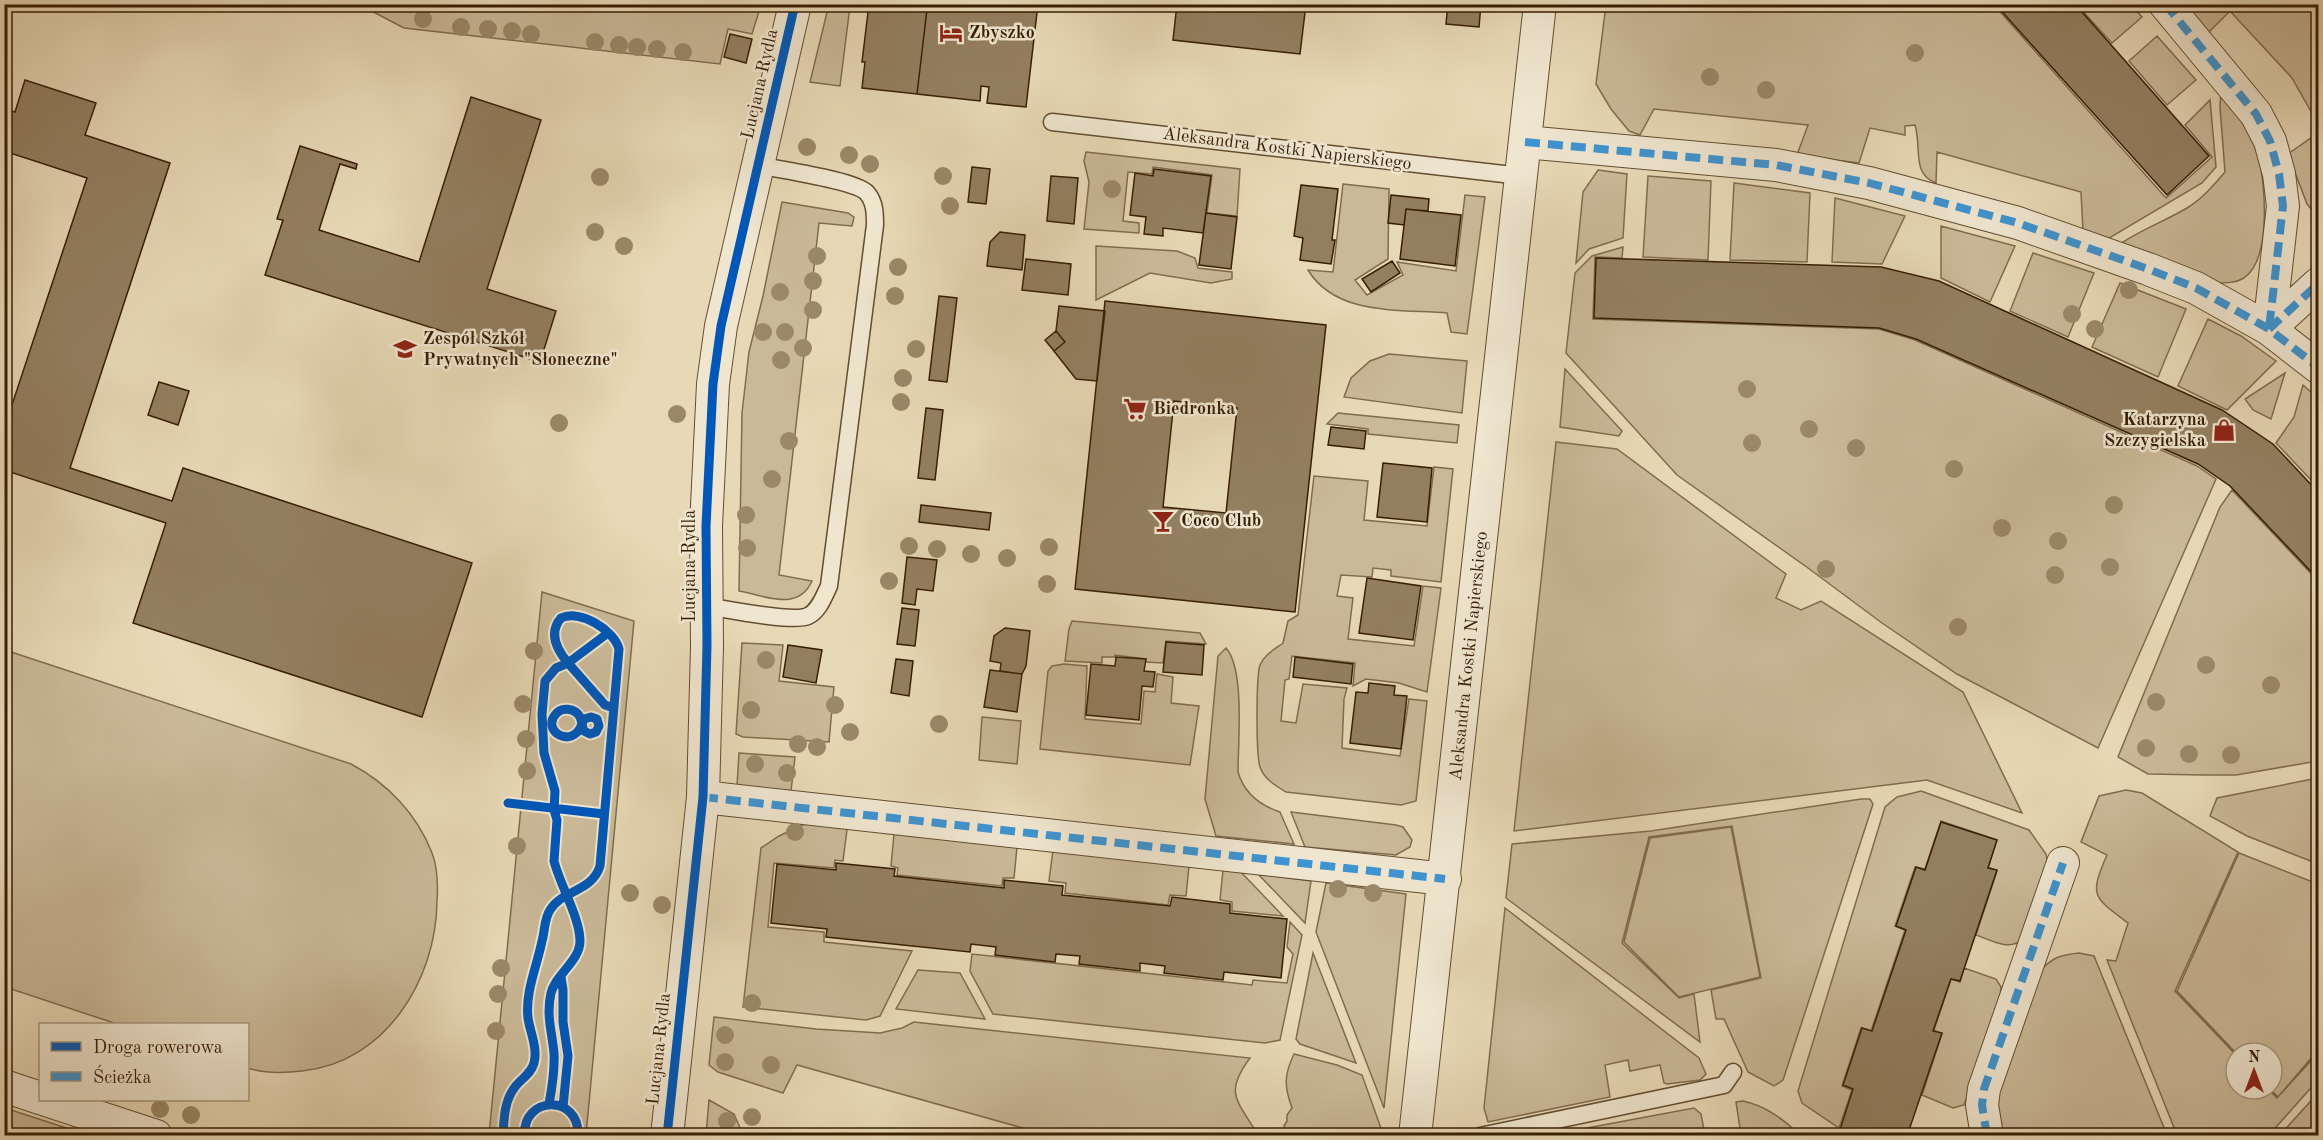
<svg xmlns="http://www.w3.org/2000/svg" width="2323" height="1140" font-family="'Old Standard TT',serif">
<rect width="100%" height="100%" fill="#e8d9b6"/>
<filter id="stains"><feTurbulence type="fractalNoise" baseFrequency=".00333" numOctaves="4"/><feColorMatrix values="0 0 0 0 .2 0 0 0 0 .09 0 0 0 0 .02 0 0 0 .5 -.17"/></filter>
<radialGradient id="worn" r=".72"><stop offset=".6" stop-color="#630" stop-opacity="0"/><stop offset="1" stop-color="#630" stop-opacity=".3"/></radialGradient>
<!-- green -->
<path fill="#cab998" stroke="#806c4e" stroke-width="1.5" d="M829,4L850,6L840,86L810,82Z
M360,5H761L752,34L728,29L720,64L404,28Z
M1606,5H1994L2166,198L2212,157L2185,125L2210,100L2216,167L2202,183L2106,240L2083,230L2081,192L1937,152L1936,183C1911,174 1922,147 1915,125L1905,126V135L1870,128L1859,163L1797,155L1808,125L1654,109L1640,135L1629,131L1611,109L1596,84Z
M2077,5H2131L2142,17L2112,43Z
M2176,5H2318V124L2292,78L2230,11L2206,35Z
M2157,36L2196,80L2167,105L2129,61Z
M2221,92C2230,103 2250,123 2254,136C2264,168 2275,256 2244,278C2236,283 2226,283 2217,283L2120,244C2141,230 2165,221 2187,208C2202,199 2214,185 2225,172L2220,107Z
M2318,133V217L2307,204L2288,154Z
M1086,152L1240,169L1237,216L1207,213L1212,175L1153,167L1152,174L1128,172L1123,221L1139,223V233L1084,229L1089,182L1084,161Z
M1598,170L1627,174L1623,238L1589,249L1576,263L1583,192Z
M1648,176L1711,181L1708,260L1643,257Z
M1734,183L1810,193L1807,262L1730,260Z
M1343,184L1389,189L1388,259L1355,280L1367,295L1403,275L1397,262L1456,271L1465,195L1485,197L1467,334L1451,332L1447,313C1399,309 1336,316 1308,270L1333,272Z
M1835,198L1905,216L1882,264L1832,262Z
M782,202L848,213L854,217L852,226L819,223L779,575L812,581C798,612 766,596 739,591L742,413L749,352L763,296Z
M1941,226L2015,246L1990,302L1941,278Z
M1096,246L1177,251L1195,258L1198,268L1232,272V279L1211,283L1150,273L1096,300Z
M1623,247L1622,258L1595,257L1593,319L1879,329L1915,340L2197,466L2216,479L2098,748L1957,674L1882,623L1808,568L1677,475L1566,353L1575,273L1592,256Z
M2033,253L2094,273L2068,337L2010,311Z
M2120,283L2186,309L2158,377L2092,347Z
M2208,319L2241,336L2276,361L2227,410L2178,386Z
M1389,354L1467,361L1462,413L1344,397L1351,378L1370,361Z
M1565,369L1622,431L1619,436L1560,427Z
M2285,373L2271,419L2253,410L2245,399Z
M2303,385L2318,398V476L2313,482L2276,443L2294,417Z
M1338,413L1459,425L1457,443L1368,434V429L1327,424Z
M1556,442L1617,449L1786,574L1776,598L1801,610L1821,601L1963,692L2022,813L1927,780L1514,831Z
M1434,467L1453,469L1441,582L1391,576V570L1373,568L1372,577L1341,575L1337,596L1353,598L1348,639L1414,646L1423,586L1441,588L1427,692L1399,683L1366,679L1353,686L1355,663L1292,656L1289,679L1285,680L1281,721L1296,723L1303,684L1347,688L1344,699L1342,748L1400,756L1409,699L1427,701L1416,801L1401,805L1286,792C1276,786 1264,779 1260,767C1256,755 1256,677 1260,665C1264,655 1275,649 1283,643L1288,621L1298,615L1314,476L1368,481L1364,520L1427,526Z
M2232,490L2318,581V761L2236,775H2203L2148,774L2118,757L2220,507Z
M542,592L634,621L586,1135H489Z
M1072,621L1200,633L1206,644L1166,641L1163,663L1146,662V659L1115,655V657H1102V663L1065,661L1069,629Z
M742,643L783,645L779,681L834,687L829,742L743,737L736,734Z
M1226,648C1245,669 1238,742 1238,772C1244,793 1259,805 1280,812L1294,844L1216,836L1205,799L1218,656Z
M5,650L351,764C387,783 417,814 432,853C438,868 438,886 437,902C436,980 385,1063 302,1071C284,1073 265,1074 248,1068V1024H117L5,987Z
M1064,664L1087,666L1085,719L1141,724L1144,691L1155,692L1157,674L1173,677L1171,703L1199,706L1190,765L1040,749L1048,671L1052,666Z
M982,717L1021,721L1017,764L979,760Z
M739,753L795,757L791,791L737,786Z
M2318,778V864L2247,836L2210,816L2217,798Z
M2126,790L2142,793L2238,852L2175,991L2236,1055V1089H2268L2277,1098L2318,1053V1080L2269,1135H2177L2107,960L2116,961L2128,923C2093,897 2089,896 2107,855L2081,842L2099,796Z
M1921,791L2029,830L2046,854L2048,864L2024,938C2010,952 1993,941 1976,935L1997,871L1988,867L1997,840L1941,821L1925,869L1915,867L1895,926L1905,930L1871,1031L1861,1028L1842,1086L1852,1090L1839,1128L1802,1103L1798,1091L1885,807L1897,797Z
M1861,799H1870L1873,804L1783,1080L1774,1086L1748,1072L1724,1019H1716L1711,990L1761,978L1732,826L1649,837L1622,943L1679,998L1694,994L1700,1042L1506,898L1512,844L1651,831Z
M1291,812L1396,825L1403,827L1412,840L1410,847L1396,855L1305,847Z
M818,818L848,822L843,861L835,860L834,868L774,863L768,927L824,932V942L912,951L880,1016L866,1020L743,1007L761,848L779,836Z
M1731,827L1760,977L1679,997L1624,942L1650,838Z
M894,834L1017,847L1014,878H1003L1002,886L897,875L898,868L891,866Z
M1053,850L1189,866L1186,896L1170,895L1168,905L1065,893L1066,883L1049,881Z
M2239,853L2318,884V1050L2278,1097L2270,1089L2272,1053H2236L2177,991Z
M1223,870H1239L1283,916L1232,911V902L1220,900Z
M1258,874L1311,881L1305,923Z
M1326,883L1406,894L1384,1108L1316,932Z
M1505,908L1699,1058L1706,1074L1700,1080L1667,1084L1664,1083L1660,1065L1630,1071L1628,1060L1605,1065L1610,1097L1488,1122L1484,1108Z
M1290,922L1302,935L1280,1040L1265,1043L993,1014L970,971L972,954L1252,985L1253,980L1287,983L1293,954L1287,947Z
M1313,953L1356,1063L1300,1044L1296,1039Z
M2079,953L2094,956L2167,1135H2000L1996,1096L2040,971C2053,957 2060,955 2079,953Z
M1964,968L1996,979L2001,987L2000,999L1964,1105L1953,1108L1922,1095L1942,1034L1934,1030L1951,979L1960,982Z
M918,970L960,973L985,1019L896,1009Z
M714,1017L816,1029L880,1033L902,1028L914,1022L1250,1058C1223,1094 1238,1101 1258,1135H1048L797,1065L783,1093L718,1072L709,1065Z
M1294,1054L1337,1065L1362,1075L1382,1131L1381,1135H1273L1285,1132L1284,1126L1287,1121V1115L1292,1108C1284,1086 1284,1075 1294,1054Z
M2318,1093V1135H2280Z
M709,1100L734,1114L743,1135H706Z
M1743,1101C1766,1106 1783,1119 1800,1135H1741L1736,1102Z
M4,1108H5L88,1135H5Z
M1694,1108L1701,1114L1705,1135H1574L1587,1128Z"/>
<!-- building -->
<path fill="#937f60" stroke="#371e03" stroke-width="1.5" fill-rule="evenodd" d="M869,4L927,9L917,94L862,88L865,62H862Z
M945,4H1038L1026,107L987,103L989,87L981,86L980,101L917,94L927,9L944,11Z
M1177,4H1306L1300,54L1173,40Z
M1448,4H1481L1479,27L1446,24Z
M1995,4H2075L2209,156L2167,195Z
M730,34L752,39L746,63L724,57Z
M25,80L96,103L85,135L170,163L70,468L172,501L183,468L472,563L422,717L133,623L166,523L4,470V429L87,178L4,151V109L15,112Z
M471,97L541,120L487,289L556,311L540,362L265,275L283,220L277,219L300,146L357,164L356,169L340,164L319,230L419,262Z
M972,167L990,169L986,204L968,202Z
M1154,169L1211,176L1203,233L1163,228V236L1144,234L1146,217L1130,215L1135,173L1153,176Z
M1051,176L1078,178L1074,224L1047,221Z
M1301,185L1338,189L1332,240H1335L1331,264L1300,260L1303,238L1294,236Z
M1391,195L1429,199L1428,211L1406,209L1404,225L1388,223Z
M1406,209L1461,215L1455,266L1400,259Z
M1206,213L1237,217L1231,269L1199,265Z
M1000,232L1025,235L1022,270L987,266L990,242Z
M1596,258L1881,267L1939,281L2222,410L2273,444L2318,492V579L2230,486L2198,464L1916,339L1879,328L1594,318Z
M1026,259L1071,264L1068,295L1022,290Z
M1392,261L1400,273L1371,292L1362,279Z
M939,296L957,298L947,382L929,380Z
M1105,301L1326,325L1295,612L1075,589ZM1174,401L1237,408L1226,513L1163,507Z
M1059,306L1105,311L1097,381L1076,379L1054,351L1065,342L1056,331Z
M1056,331L1065,342L1054,351L1045,340Z
M159,382L189,391L178,425L148,415Z
M926,408L943,410L935,480L918,478Z
M1331,427L1366,431L1364,449L1328,445Z
M1383,463L1432,468L1427,522L1377,517Z
M921,505L991,513L989,530L919,522Z
M907,557L937,560L933,591L917,589L915,605L902,603Z
M1367,578L1421,586L1413,640L1359,633Z
M902,608L919,610L915,646L897,644Z
M1005,628L1030,631L1026,666L1022,674L1000,671L1001,663L990,661L994,636Z
M1166,642L1204,645L1202,675L1163,672Z
M788,645L822,650L816,683L783,677Z
M1116,657L1146,659L1144,671L1155,672L1153,687L1142,686L1139,720L1086,715L1091,664L1115,666Z
M1295,657L1353,664L1351,684L1293,677Z
M896,659L913,661L909,696L891,693Z
M990,670L1022,674L1017,712L984,707Z
M1369,683L1395,686L1394,695L1407,696L1401,749L1350,743L1356,692L1368,693Z
M1941,822L1997,840L1988,868L1997,870L1960,981L1951,979L1933,1031L1942,1033L1907,1136H1838L1853,1089L1843,1085L1862,1028L1872,1031L1906,930L1896,926L1916,867L1925,870Z
M836,863L895,869L894,876L1004,888V880L1063,886L1062,895L1170,906L1172,897L1230,904V913L1287,919L1281,978L1224,972L1223,980L1164,973L1165,966L1140,963V971L1079,964L1080,956L1056,954L1055,962L995,955L996,947L971,944L970,952L826,937L827,929L771,923L777,864L836,870Z"/>
<g fill="none" stroke-linecap="round" stroke-linejoin="round">
<!-- lane casing -->
<g stroke="#634d30" stroke-width="19">
<path id="lane" d="M1052,122L1521,176
M706,606C726,609 793,623 808,616C819,611 824,596 829,586L875,225C875,214 875,202 867,193C855,180 779,170 758,165
M1480,1136L1724,1085L1733,1072"/>
</g>
<!-- street casing -->
<g stroke="#634d30" stroke-width="34">
<path id="street" d="M2165,4L2256,114L2270,141L2279,174L2283,206L2269,329
M1525,142L1776,165L1869,183L2018,223L2148,269L2196,288L2269,329L2318,367
M2269,329L2318,284
M703,797L1445,879
M4,1086L40,1098
M46,1100L156,1136
M667,1136L703,797L707,646L706,526L713,384L721,326L795,4
M1415,1136L1540,4
M1987,1136L1982,1105L1984,1089L2063,863"/>
</g>
<!-- lane -->
<use href="#lane" stroke="#f0e6d0" stroke-width="16"/>
<!-- street -->
<use href="#street" stroke="#f0e6d0" stroke-width="32"/>
<!-- quiet -->
<path stroke="#3e94d1" stroke-width="8" stroke-dasharray="15 8" stroke-linecap="butt" d="M2165,4L2256,114L2270,141L2279,174L2283,206L2269,329
M1525,142L1776,165L1869,183L2018,223L2148,269L2196,288L2269,329L2318,367
M2269,329L2318,284
M703,797L1445,879
M1987,1136L1982,1105L1984,1089L2063,863"/>
<!-- cycleway casing -->
<g stroke="#f0e6d0" stroke-width="13">
<path id="cycleway" d="M608,633L568,663L605,705L614,708
M582,724L584,719L591,717L597,719L599,726L596,732L590,734L584,731C582,727 582,721 580,717C575,708 561,706 555,715C542,731 572,750 582,724
M508,803L604,814
M561,977L563,990V1022L568,1056L563,1107
M503,1136C504,1119 504,1101 515,1087C521,1079 531,1074 534,1063C538,1048 530,1032 528,1018C525,992 537,966 542,941C545,931 544,919 550,910C562,890 592,892 600,866L619,649C614,630 580,609 561,618C548,633 557,650 568,663L556,668L545,681L542,714L544,753L555,791L554,810L557,820L554,861C560,885 580,918 580,941C580,961 555,975 551,993C546,1015 552,1032 554,1053C555,1070 552,1088 549,1104
M525,1136C521,1096 580,1093 578,1136
M667,1136L703,797L707,646L706,526L713,384L721,326L795,4"/>
</g>
<!-- cycleway -->
<use href="#cycleway" stroke="#0057b8" stroke-width="9"/>
</g>
<!-- trees -->
<g fill="#9b8868">
<circle cx="423" cy="19" r="9"/>
<circle cx="461" cy="27" r="9"/>
<circle cx="488" cy="29" r="9"/>
<circle cx="512" cy="31" r="9"/>
<circle cx="531" cy="34" r="9"/>
<circle cx="595" cy="42" r="9"/>
<circle cx="619" cy="45" r="9"/>
<circle cx="637" cy="47" r="9"/>
<circle cx="657" cy="49" r="9"/>
<circle cx="683" cy="52" r="9"/>
<circle cx="1915" cy="53" r="9"/>
<circle cx="1710" cy="77" r="9"/>
<circle cx="1766" cy="90" r="9"/>
<circle cx="807" cy="147" r="9"/>
<circle cx="849" cy="155" r="9"/>
<circle cx="870" cy="164" r="9"/>
<circle cx="943" cy="176" r="9"/>
<circle cx="600" cy="177" r="9"/>
<circle cx="1112" cy="189" r="9"/>
<circle cx="950" cy="206" r="9"/>
<circle cx="595" cy="232" r="9"/>
<circle cx="624" cy="246" r="9"/>
<circle cx="817" cy="256" r="9"/>
<circle cx="898" cy="267" r="9"/>
<circle cx="813" cy="281" r="9"/>
<circle cx="2129" cy="290" r="9"/>
<circle cx="780" cy="292" r="9"/>
<circle cx="895" cy="296" r="9"/>
<circle cx="813" cy="310" r="9"/>
<circle cx="2072" cy="314" r="9"/>
<circle cx="2095" cy="329" r="9"/>
<circle cx="763" cy="332" r="9"/>
<circle cx="785" cy="332" r="9"/>
<circle cx="803" cy="348" r="9"/>
<circle cx="916" cy="349" r="9"/>
<circle cx="781" cy="360" r="9"/>
<circle cx="903" cy="378" r="9"/>
<circle cx="1747" cy="389" r="9"/>
<circle cx="901" cy="402" r="9"/>
<circle cx="677" cy="414" r="9"/>
<circle cx="559" cy="423" r="9"/>
<circle cx="1809" cy="429" r="9"/>
<circle cx="789" cy="441" r="9"/>
<circle cx="1752" cy="443" r="9"/>
<circle cx="1856" cy="448" r="9"/>
<circle cx="1954" cy="469" r="9"/>
<circle cx="772" cy="479" r="9"/>
<circle cx="2114" cy="505" r="9"/>
<circle cx="746" cy="515" r="9"/>
<circle cx="2002" cy="528" r="9"/>
<circle cx="2058" cy="541" r="9"/>
<circle cx="909" cy="546" r="9"/>
<circle cx="1049" cy="547" r="9"/>
<circle cx="747" cy="548" r="9"/>
<circle cx="937" cy="549" r="9"/>
<circle cx="971" cy="554" r="9"/>
<circle cx="1007" cy="558" r="9"/>
<circle cx="2110" cy="567" r="9"/>
<circle cx="1826" cy="569" r="9"/>
<circle cx="2055" cy="575" r="9"/>
<circle cx="889" cy="581" r="9"/>
<circle cx="1047" cy="584" r="9"/>
<circle cx="1958" cy="627" r="9"/>
<circle cx="534" cy="651" r="9"/>
<circle cx="766" cy="660" r="9"/>
<circle cx="2206" cy="665" r="9"/>
<circle cx="2271" cy="685" r="9"/>
<circle cx="2156" cy="702" r="9"/>
<circle cx="523" cy="704" r="9"/>
<circle cx="835" cy="705" r="9"/>
<circle cx="751" cy="710" r="9"/>
<circle cx="939" cy="724" r="9"/>
<circle cx="850" cy="732" r="9"/>
<circle cx="526" cy="739" r="9"/>
<circle cx="798" cy="744" r="9"/>
<circle cx="817" cy="747" r="9"/>
<circle cx="2146" cy="748" r="9"/>
<circle cx="2189" cy="754" r="9"/>
<circle cx="2231" cy="755" r="9"/>
<circle cx="755" cy="764" r="9"/>
<circle cx="527" cy="771" r="9"/>
<circle cx="787" cy="773" r="9"/>
<circle cx="795" cy="832" r="9"/>
<circle cx="517" cy="846" r="9"/>
<circle cx="1338" cy="889" r="9"/>
<circle cx="630" cy="893" r="9"/>
<circle cx="1373" cy="893" r="9"/>
<circle cx="662" cy="905" r="9"/>
<circle cx="501" cy="968" r="9"/>
<circle cx="498" cy="994" r="9"/>
<circle cx="752" cy="1003" r="9"/>
<circle cx="496" cy="1031" r="9"/>
<circle cx="725" cy="1035" r="9"/>
<circle cx="725" cy="1062" r="9"/>
<circle cx="771" cy="1065" r="9"/>
<circle cx="160" cy="1109" r="9"/>
<circle cx="191" cy="1115" r="9"/>
<circle cx="752" cy="1117" r="9"/>
<circle cx="727" cy="1121" r="9"/>
</g>
<!-- icons -->
<defs>
<g id="hotel-bare" transform="scale(1.8)"><path d="M-6-4.5h1.5V1H6V5H4.5V3h-9V5H-6ZM-4 0a1.8 1.8 0 1 1 3.6 0ZM.5 0V-2.5h3Q6-2.5 6 0Z" fill="#8f2418" stroke="#f0e6d0" stroke-width="2.5" paint-order="stroke"/></g>
<g id="school-bare" transform="scale(1.8)"><path d="M0-5L7-2L0 1L-7-2ZM-4 1L0 2.5L4 1V4Q0 6-4 4Z" fill="#8f2418" stroke="#f0e6d0" stroke-width="2.5" paint-order="stroke"/></g>
<g id="supermarket-bare" transform="scale(1.8)"><path d="M-6-5.5h2.5l.6 2H6L4.5 2H-2.5L-4.4-4H-6ZM-1.5 3.2a1.3 1.3 0 1 0 .1 0ZM3 3.2a1.3 1.3 0 1 0 .1 0Z" fill="#8f2418" stroke="#f0e6d0" stroke-width="2.5" paint-order="stroke"/></g>
<g id="shop-bare" transform="scale(1.8)"><path d="M-5-2.5h2.3a2.7 3.5 0 0 1 5.4 0H5L5.5 6h-11ZM-1.5-2.5h3a1.5 2.3 0 0 0-3 0Z" fill="#8f2418" stroke="#f0e6d0" stroke-width="2.5" paint-order="stroke"/></g>
<g id="bar-bare" transform="scale(1.8)"><path d="M-6-5H6L.8 .8V4.5H3.5V6h-7V4.5H-.8V.8Z" fill="#8f2418" stroke="#f0e6d0" stroke-width="2.5" paint-order="stroke"/></g>
</defs>
<g fill-rule="evenodd">
<use href="#hotel-bare" x="951" y="33"/>
<use href="#school-bare" x="405" y="349"/>
<use href="#supermarket-bare" x="1135" y="409"/>
<use href="#shop-bare" x="2224" y="430"/>
<use href="#bar-bare" x="1163" y="521"/>
</g>
<g text-anchor="middle" dominant-baseline="central" stroke-width="5" stroke-linejoin="round" paint-order="stroke">
<!-- poi labels -->
<g font-size="18" font-weight="bold" fill="#371e03" stroke="#f0e6d0" text-anchor="start">
<text x="969" y="33">Zbyszko</text>
<text x="423" y="339">Zespół Szkół<tspan x="423" dy="21">Prywatnych "Słoneczne"</tspan></text>
<text x="1153" y="409">Biedronka</text>
<text x="2206" y="420" text-anchor="end">Katarzyna<tspan x="2206" dy="21">Szczygielska</tspan></text>
<text x="1181" y="521">Coco Club</text>
</g>
<!-- street labels -->
<g font-size="18" fill="#371e03" stroke="#f0e6d0">
<text transform="translate(760 84) rotate(-77)">Lucjana Rydla</text>
<text transform="translate(1287 149) rotate(7)">Aleksandra Kostki Napierskiego</text>
<text transform="translate(690 566) rotate(-90)">Lucjana Rydla</text>
<text transform="translate(1469 656) rotate(-84)">Aleksandra Kostki Napierskiego</text>
<text transform="translate(659 1049) rotate(-84)">Lucjana Rydla</text>
</g>
</g>
<!-- margin -->
<rect width="2323" height="1140" fill="none" stroke="#e8d9b6" stroke-width="24"/>
<rect x="6" y="6" width="2311" height="1128" fill="none" stroke="#371e03" stroke-width="3"/>
<rect x="12" y="12" width="2299" height="1116" fill="none" stroke="#371e03" stroke-width="1.5"/>
<!-- legend -->
<rect x="39" y="1023" width="210" height="78" fill="#f0e6d0" stroke="#a6967e" stroke-width="1.5"/>
<rect x="51" y="1042" width="30" height="9" fill="#0057b8" stroke="#a6967e" stroke-width="1.5"/>
<text x="93" y="1053" font-size="18" fill="#371e03">Droga rowerowa</text>
<rect x="51" y="1072" width="30" height="9" fill="#3e94d1" stroke="#a6967e" stroke-width="1.5"/>
<text x="93" y="1083" font-size="18" fill="#371e03">Ścieżka</text>
<!-- north arrow -->
<g transform="translate(2254 1071)"><circle r="28" fill="#f0e6d0" stroke="#a6967e" stroke-width="1.5"/>
<path d="M0-4.5L10 22L0 15L-10 22Z" fill="#8f2418"/>
<text y="-9" font-size="16" font-weight="bold" text-anchor="middle" fill="#371e03">N</text>
</g>
<rect width="100%" height="100%" filter="url(#stains)"/>
<rect width="100%" height="100%" fill="url(#worn)"/>
</svg>
